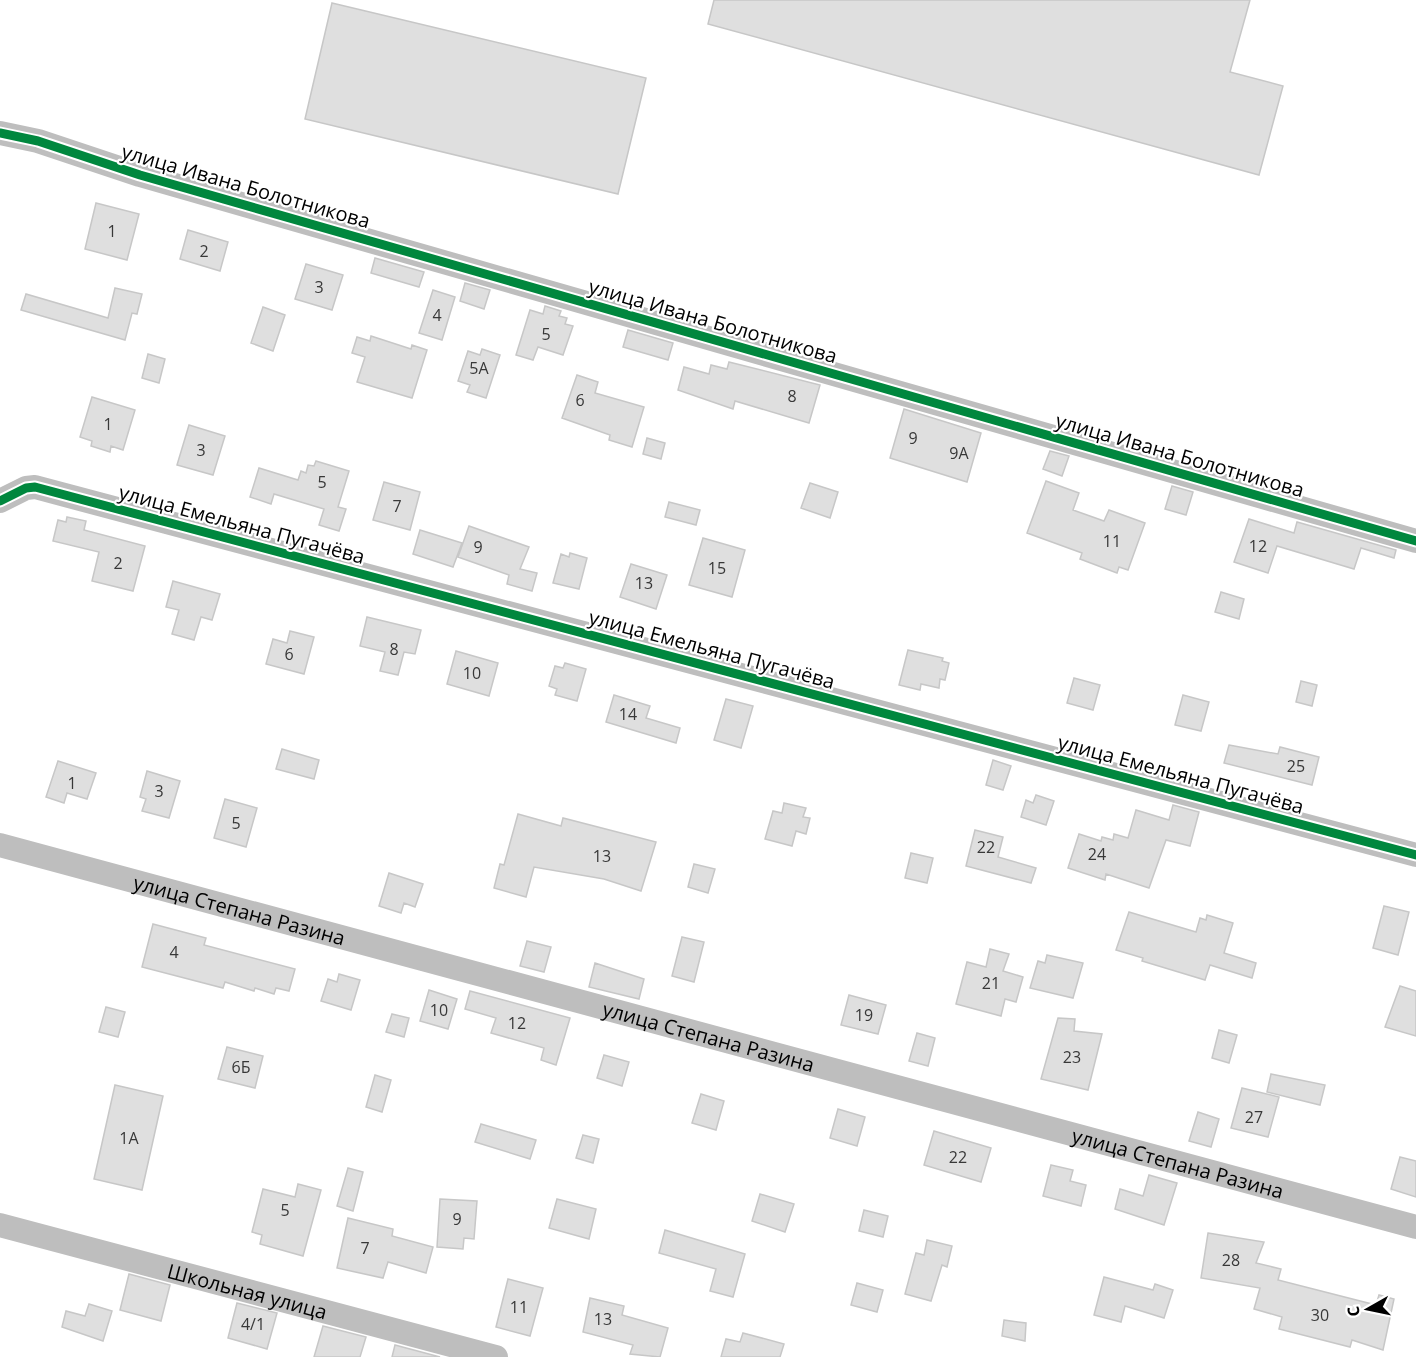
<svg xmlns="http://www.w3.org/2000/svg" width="1416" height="1357" font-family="'Open Sans',sans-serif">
<rect width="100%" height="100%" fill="#fff"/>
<!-- building -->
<path fill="#dfdfdf" stroke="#c7c7c7" stroke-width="1.5" d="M714,0H1250L1230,72L1283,86L1259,175L708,24Z
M332,3L646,78L618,194L305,119Z
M96,203L139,214L127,260L85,249Z
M188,230L228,242L220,271L180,259Z
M375,258L424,272L419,287L371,273Z
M306,264L343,275L332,310L295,299Z
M465,283L490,290L484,309L460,301Z
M115,288L142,294L137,314L132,313L125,340L21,310L26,294L108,318Z
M433,290L455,297L442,340L419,333Z
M545,306L561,311L559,316L567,318L565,324L573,326L563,355L538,347L533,360L516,355L530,310L543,314Z
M263,307L285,315L273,351L251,343Z
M628,330L673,343L668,360L623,347Z
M371,336L411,349L412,345L427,350L412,398L357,382L365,357L352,353L357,337L370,341Z
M482,349L500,355L486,398L467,392L470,385L458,381L468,351L480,355Z
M148,354L165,359L159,383L142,378Z
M729,362L820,385L809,423L735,401L733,409L678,390L684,367L709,374L711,365L727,369Z
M577,375L598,382L595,393L644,407L632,447L609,440L610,435L562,418Z
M92,397L135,410L123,450L111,446L110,452L91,446L92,441L80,437Z
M904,409L981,433L967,482L890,458Z
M189,425L225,436L213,475L177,465Z
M647,438L665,443L661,459L643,454Z
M1050,451L1069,456L1062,476L1043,469Z
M316,461L349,471L338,507L346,509L339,531L319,525L324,509L274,494L271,504L250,497L259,468L298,480L301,471L306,473L308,465L314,466Z
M1046,481L1079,493L1073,510L1104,521L1109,510L1145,523L1128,570L1119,567L1117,573L1080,559L1082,553L1027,533Z
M384,482L420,492L410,530L373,520Z
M810,483L838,492L830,518L801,508Z
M1172,486L1193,492L1186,515L1165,509Z
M669,502L700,510L696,525L665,517Z
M67,517L86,521L84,530L145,546L133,591L92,581L99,552L53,541L58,520L66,522Z
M1249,519L1294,533L1297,522L1396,550L1394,558L1361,548L1354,569L1277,546L1268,573L1234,562Z
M469,526L529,547L520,569L537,573L532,591L507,584L509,575L458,557Z
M420,530L462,543L453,567L413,554Z
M703,538L745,550L732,597L689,585Z
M570,553L587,558L579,589L553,583L561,554L569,557Z
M631,564L667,575L656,609L620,597Z
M173,581L220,594L212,620L201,617L194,640L172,634L179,610L166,607Z
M1221,592L1244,599L1239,619L1215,612Z
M367,617L421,630L415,654L404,652L398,675L380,671L385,652L360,646Z
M290,631L314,637L304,674L266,664L273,639L287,643Z
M908,650L943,658L942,661L949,663L945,680L940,679L939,688L921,684L920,690L899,685Z
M456,651L498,663L489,696L447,684Z
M565,663L586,669L577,701L555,695L557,689L549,686L555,666L563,668Z
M1074,678L1100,685L1093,710L1067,703Z
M1301,681L1317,685L1312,706L1296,702Z
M614,695L650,706L646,718L680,728L676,743L606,722Z
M1183,695L1209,702L1201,731L1175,725Z
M726,699L753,706L741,748L714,740Z
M1229,745L1278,754L1280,747L1319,757L1312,785L1224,763Z
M282,749L319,760L314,779L276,769Z
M993,760L1011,766L1003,790L986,785Z
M58,761L96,773L87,799L67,793L64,803L46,797Z
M147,771L180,781L169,818L142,811L146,799L140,797Z
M1036,795L1054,801L1046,825L1021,817L1026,800L1033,803Z
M225,799L257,808L246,847L214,838Z
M784,803L806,808L803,817L810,818L806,834L796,831L792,846L765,839L773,811L782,813Z
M1173,805L1199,812L1190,846L1166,840L1149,888L1106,874L1105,880L1068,868L1079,834L1101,841L1102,837L1113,840L1114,834L1128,838L1136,810L1169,820Z
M518,814L561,826L563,818L656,842L641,891L604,879L534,867L526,897L494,888L500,864L504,865Z
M975,830L1003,837L998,857L1036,868L1031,883L966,866Z
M911,853L933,858L927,883L905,878Z
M694,864L715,869L708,893L688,887Z
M389,873L423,884L415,907L404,903L401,913L379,906Z
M1384,906L1409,912L1398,955L1373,948Z
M1129,912L1196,932L1200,918L1206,920L1207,915L1233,923L1224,953L1256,963L1252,978L1210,965L1205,980L1142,961L1143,958L1116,950Z
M153,924L206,938L204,945L295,969L289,991L276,988L274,994L255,988L254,991L225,982L223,988L142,967Z
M682,937L704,942L694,982L672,976Z
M527,941L551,947L544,972L520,966Z
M990,949L1009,954L1003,971L1023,977L1016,1002L1005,999L1001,1016L956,1004L967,962L986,967Z
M1047,955L1083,963L1073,998L1030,988L1038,961L1045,963Z
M595,963L644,979L639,999L589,987Z
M339,974L360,980L351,1010L321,1001L328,979L337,982Z
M1400,986L1416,991V1036L1385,1027Z
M429,990L457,999L448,1029L420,1021Z
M470,991L570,1018L556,1065L541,1060L544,1048L491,1033L496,1018L465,1009Z
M849,995L886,1005L878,1034L841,1025Z
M106,1007L125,1012L118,1037L99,1032Z
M392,1014L409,1018L404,1037L386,1032Z
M1058,1018L1075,1019L1074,1031L1102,1034L1088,1090L1041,1079Z
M1219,1030L1237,1035L1229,1063L1212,1058Z
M917,1033L935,1038L928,1066L909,1061Z
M227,1047L263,1056L255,1088L218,1079Z
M604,1055L629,1062L622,1086L597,1078Z
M1271,1074L1325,1085L1320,1105L1267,1092Z
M375,1075L391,1080L382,1112L366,1107Z
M115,1085L163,1096L142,1190L94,1179Z
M1242,1088L1279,1097L1268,1137L1231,1128Z
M701,1094L724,1101L716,1130L692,1123Z
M838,1109L865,1117L857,1146L830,1138Z
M1198,1112L1219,1119L1211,1147L1189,1141Z
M481,1124L536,1140L530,1159L475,1142Z
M934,1131L991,1148L981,1182L924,1165Z
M583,1135L599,1139L593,1163L576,1158Z
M1400,1157L1416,1161V1197L1391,1189Z
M1051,1165L1073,1170L1070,1181L1086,1185L1081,1206L1043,1196Z
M348,1168L363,1172L353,1211L337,1206Z
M1149,1175L1177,1183L1164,1225L1115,1209L1120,1189L1143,1196Z
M298,1184L321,1190L303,1256L260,1244L262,1235L252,1232L263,1189L295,1197Z
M760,1194L794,1204L785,1232L752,1221Z
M440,1199L477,1201L474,1239L464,1238L463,1249L437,1247Z
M557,1199L596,1209L589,1239L549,1228Z
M864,1210L888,1216L883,1237L859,1231Z
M348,1218L393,1229L392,1236L433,1247L426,1273L388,1262L383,1278L337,1268Z
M665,1230L745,1254L733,1297L710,1291L716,1269L659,1253Z
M1208,1233L1264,1242L1256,1263L1281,1269L1278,1280L1376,1305L1379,1295L1394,1299L1383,1350L1352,1340L1350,1347L1279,1329L1282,1317L1254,1309L1260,1288L1201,1278Z
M927,1240L952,1246L947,1267L942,1265L931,1301L905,1294L916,1253L924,1255Z
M129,1274L170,1285L161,1321L120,1310Z
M1104,1277L1153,1290L1155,1284L1173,1290L1164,1318L1125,1306L1121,1322L1094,1315Z
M508,1279L543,1288L530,1336L496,1327Z
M857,1283L883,1290L877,1312L851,1305Z
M590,1298L624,1306L622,1315L668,1328L660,1357L630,1354L633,1345L583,1332Z
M237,1303L277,1313L267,1349L228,1338Z
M89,1304L112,1311L103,1341L62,1327L66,1311L85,1316Z
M1004,1320L1026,1323L1025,1341L1002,1336Z
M323,1326L366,1337L360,1357H314Z
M743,1333L784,1344L780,1357H721L726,1339L740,1342Z
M395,1345L440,1357H392Z"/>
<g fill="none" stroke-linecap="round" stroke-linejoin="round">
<!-- minor -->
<g stroke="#bebebe" stroke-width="24">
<path d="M0,133L38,141L140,175L1416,541"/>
<path d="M0,501L26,488L35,487L1416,855"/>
<path id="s1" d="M0,845L1416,1227"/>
<path id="s2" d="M0,1225L496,1357"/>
</g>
<!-- cycleway casing -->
<g stroke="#fff" stroke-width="13">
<path id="cycleway" d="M0,133L38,141L140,175L1416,541
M0,501L26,488L35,487L1416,855"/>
</g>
<!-- cycleway -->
<use href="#cycleway" stroke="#00873e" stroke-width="9"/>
</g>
<g text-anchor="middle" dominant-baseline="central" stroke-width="4.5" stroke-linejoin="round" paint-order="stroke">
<!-- number labels -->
<g font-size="16" fill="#383838">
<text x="112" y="231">1</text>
<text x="204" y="251">2</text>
<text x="319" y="287">3</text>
<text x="437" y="315">4</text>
<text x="546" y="334">5</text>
<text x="479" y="368">5А</text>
<text x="792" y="396">8</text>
<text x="580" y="400">6</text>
<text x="108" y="424">1</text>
<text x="913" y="438">9</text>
<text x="201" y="450">3</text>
<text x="959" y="453">9А</text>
<text x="322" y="482">5</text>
<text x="397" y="506">7</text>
<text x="1112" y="541">11</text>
<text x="1258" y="546">12</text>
<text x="478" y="547">9</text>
<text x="118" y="563">2</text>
<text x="717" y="568">15</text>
<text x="644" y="583">13</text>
<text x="394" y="649">8</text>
<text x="289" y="654">6</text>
<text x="472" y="673">10</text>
<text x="628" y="714">14</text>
<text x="1296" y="766">25</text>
<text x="72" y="783">1</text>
<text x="159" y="791">3</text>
<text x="236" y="823">5</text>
<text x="986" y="847">22</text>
<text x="1097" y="854">24</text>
<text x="602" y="856">13</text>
<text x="174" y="952">4</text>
<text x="991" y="983">21</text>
<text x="439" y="1010">10</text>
<text x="864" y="1015">19</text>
<text x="517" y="1023">12</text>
<text x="1072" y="1057">23</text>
<text x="241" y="1067">6Б</text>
<text x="1254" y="1117">27</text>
<text x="129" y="1138">1А</text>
<text x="958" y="1157">22</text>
<text x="285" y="1210">5</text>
<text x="457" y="1219">9</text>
<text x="365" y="1248">7</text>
<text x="1231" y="1260">28</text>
<text x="519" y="1307">11</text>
<text x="1320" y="1315">30</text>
<text x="603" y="1319">13</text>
<text x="253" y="1324">4/1</text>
</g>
<!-- street labels -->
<g font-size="20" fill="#000" stroke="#fff">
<text transform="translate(246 186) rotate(16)">улица Ивана Болотникова</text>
<text transform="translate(713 321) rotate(16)">улица Ивана Болотникова</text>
<text transform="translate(1180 455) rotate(16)">улица Ивана Болотникова</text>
<text transform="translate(242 524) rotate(15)">улица Емельяна Пугачёва</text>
<text transform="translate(712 649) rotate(15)">улица Емельяна Пугачёва</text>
<text transform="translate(1181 774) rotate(15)">улица Емельяна Пугачёва</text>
<text stroke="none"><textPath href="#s1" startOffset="248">улица Степана Разина</textPath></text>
<text stroke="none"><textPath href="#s1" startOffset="734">улица Степана Разина</textPath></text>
<text stroke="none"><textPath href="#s1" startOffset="1220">улица Степана Разина</textPath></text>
<text stroke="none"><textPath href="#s2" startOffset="256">Школьная улица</textPath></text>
</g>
</g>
<!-- north arrow -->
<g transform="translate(1368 1309) rotate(261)" stroke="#ffffff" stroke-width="4.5" paint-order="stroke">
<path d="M0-4.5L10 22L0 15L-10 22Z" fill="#000000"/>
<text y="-9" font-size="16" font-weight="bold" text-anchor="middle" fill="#000000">С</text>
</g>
</svg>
